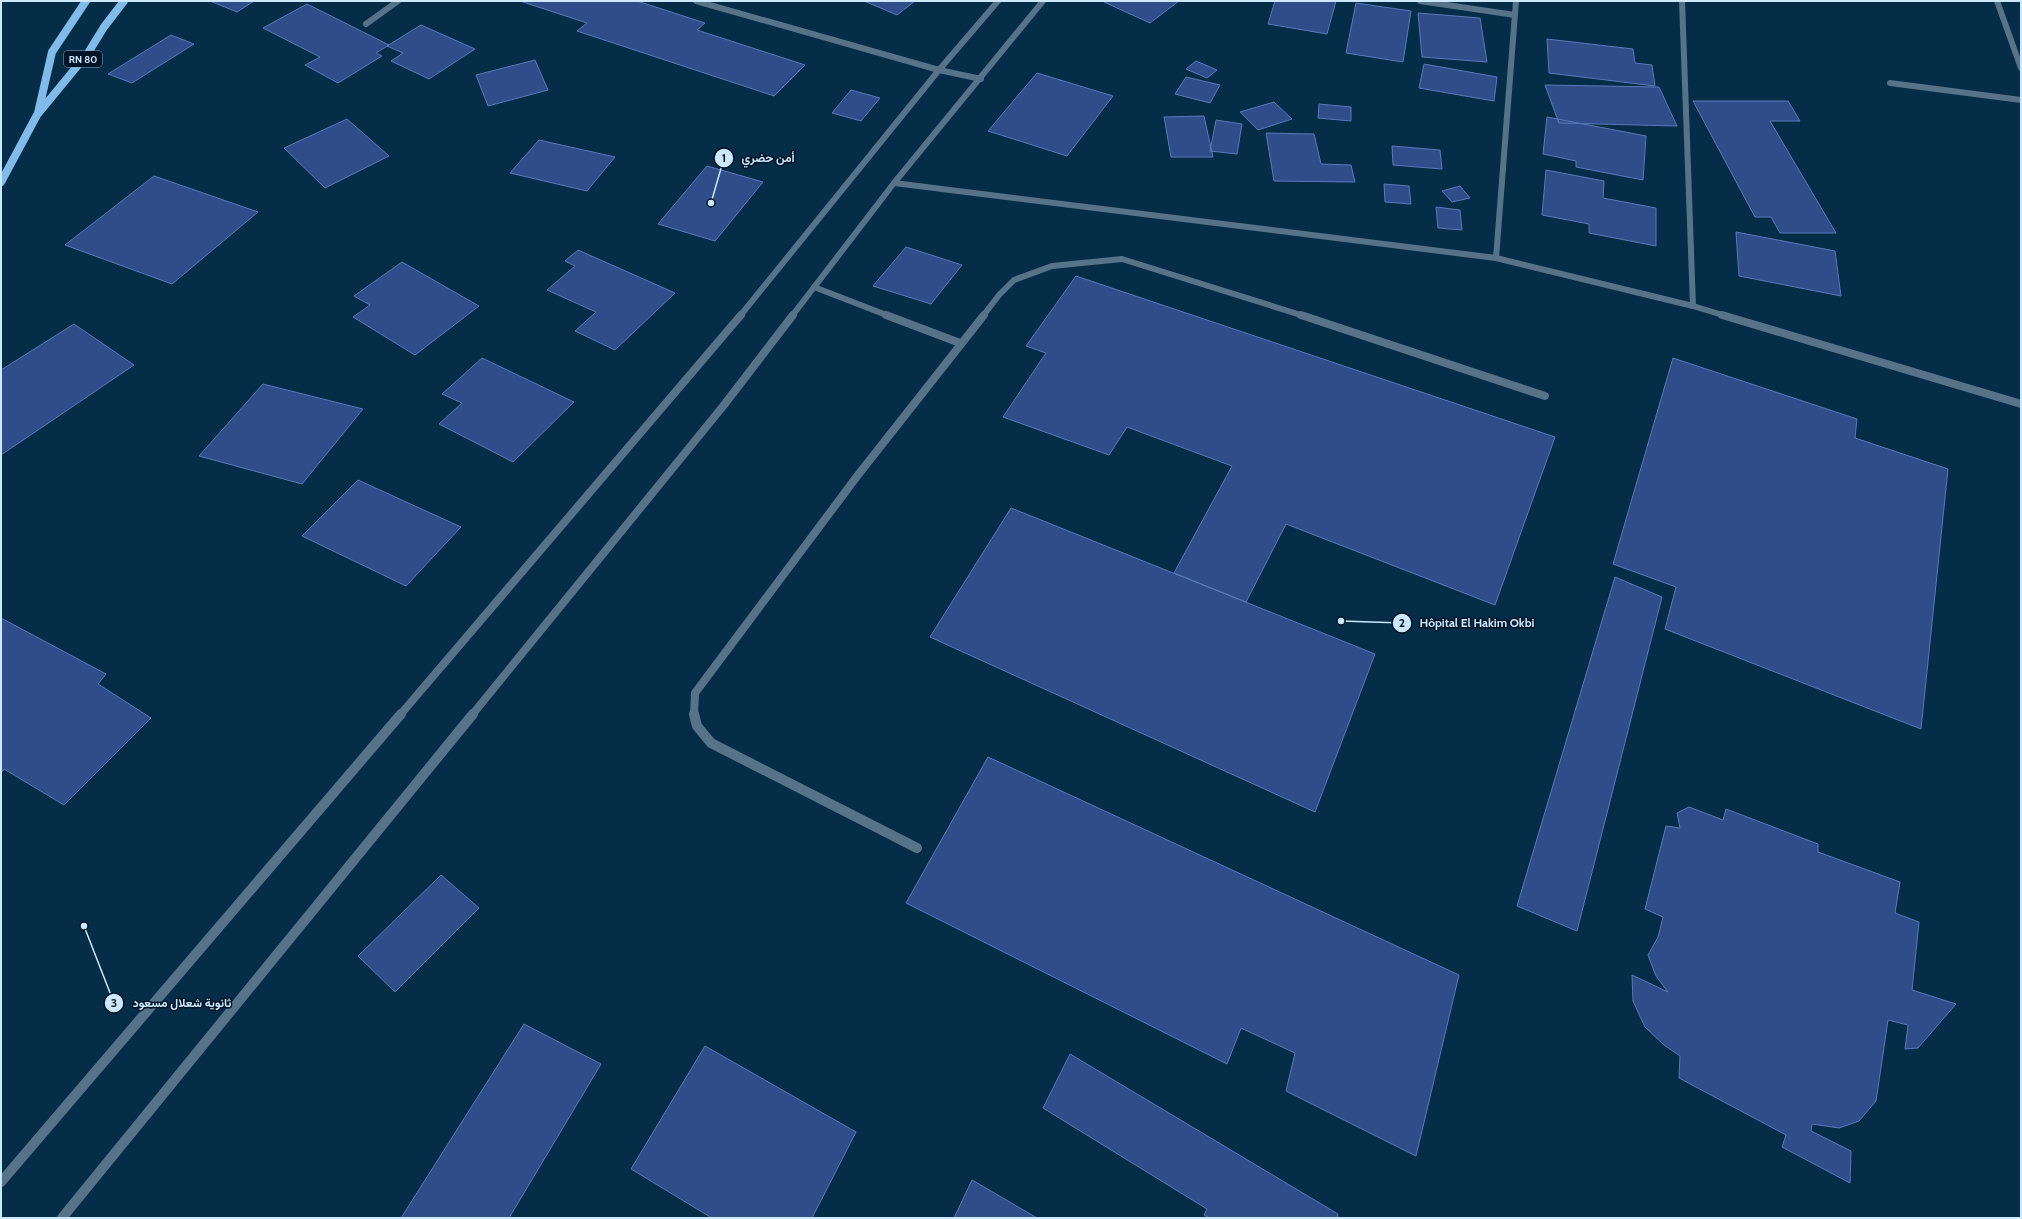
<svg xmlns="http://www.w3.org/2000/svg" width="2022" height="1219" font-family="Cabin,Vazirmatn,sans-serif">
<rect width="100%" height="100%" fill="#052d47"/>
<!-- building -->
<path fill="#2f4e89" stroke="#597ab9" d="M210,1H254L237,12Z
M520,1H637L705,23L697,30L805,65L774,96L577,31L587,23Z
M864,1H915L897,15Z
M1105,1H1179L1150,23L1104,2Z
M1275,1H1336L1327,34L1268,24Z
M1356,3L1411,11L1403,62L1346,53Z
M307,4L389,45L376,53L382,56L338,83L305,65L320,57L263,28Z
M1418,13L1480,18L1487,62L1422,57Z
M421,25L475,49L429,79L391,61L403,53L387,46Z
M171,35L194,44L132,83L108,74Z
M1547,39L1633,49L1635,63L1652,65L1655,86L1549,73Z
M535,60L548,90L488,106L476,75Z
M1196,61L1217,70L1207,78L1186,69Z
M1424,64L1497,77L1494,101L1419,88Z
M1037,73L1113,96L1067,156L988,131Z
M1186,77L1220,85L1210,103L1175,94Z
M1545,85L1659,87L1677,126L1559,123Z
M851,90L880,98L861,121L832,113Z
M1693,101H1788L1800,121H1770L1836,233H1780L1771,217H1755Z
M1274,102L1292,119L1258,130L1240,112Z
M1319,104L1351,107V121L1318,118Z
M1204,116L1213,157H1171L1164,117Z
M1547,117L1646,136L1643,180L1576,167V161L1543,154Z
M347,119L389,156L325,188L284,148Z
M1216,120L1242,124L1237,154L1210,151Z
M1266,133L1314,134L1321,164L1351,165L1355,182L1274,181Z
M539,140L615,157L587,191L510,173Z
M1392,146L1440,150L1442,169L1393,165Z
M707,166L763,182L715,241L658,224Z
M1546,170L1604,181L1603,198L1656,208V246L1589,233V224L1542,215Z
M154,176L258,212L172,284L65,245Z
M1384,184L1409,186L1411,204L1385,202Z
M1460,186L1470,198L1452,202L1442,191Z
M1436,207L1460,210L1462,230L1438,228Z
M1736,232L1835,251L1841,296L1739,276Z
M906,247L962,265L931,304L873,286Z
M578,250L675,293L615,350L575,331L596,312L547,290L575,266L565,261Z
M402,262L479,306L415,355L353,317L370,305L354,296Z
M1076,276L1555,437L1495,605L1286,524L1246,602L1174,573L1232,466L1127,427L1109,455L1003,417L1046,353L1026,346Z
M74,324L134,365L1,455V370Z
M482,358L574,402L513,462L439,424L462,403L442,394Z
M1673,358L1857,419L1855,438L1948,469L1921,729L1665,629L1676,587L1613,564Z
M263,384L363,409L302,484L199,456Z
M358,480L461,527L406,586L302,536Z
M1011,508L1375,654L1315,812L930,637Z
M1615,577L1662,597L1577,931L1517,906Z
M1,618L106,674L98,684L151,718L64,805L4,769L1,773Z
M988,757L1459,975L1416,1156L1286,1091L1295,1053L1241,1028L1227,1064L906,903Z
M1689,807L1723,820L1726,809L1818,844V852L1900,882L1895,913L1919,922L1912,990L1956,1004L1918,1048L1905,1049L1908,1025L1888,1020L1876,1101L1859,1121L1839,1128L1812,1124L1811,1131L1851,1151L1850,1183L1782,1147L1786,1135L1679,1078L1680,1056L1664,1045L1645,1027L1633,1001L1632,975L1668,992L1656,976L1648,955L1658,937L1663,917L1645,909L1666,826L1680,828L1677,813Z
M441,875L479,908L395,992L358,956Z
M524,1024L601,1064L509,1218H401Z
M705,1046L856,1132L812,1218H712L631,1169Z
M1070,1054L1338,1214L1337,1218H1209L1204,1215L1207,1209L1043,1108Z
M972,1180L1037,1218H954Z"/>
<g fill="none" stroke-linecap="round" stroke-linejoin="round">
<!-- service-far2 -->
<path stroke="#577389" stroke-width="6" d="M814,287L889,316
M983,316L999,295L1014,280L1052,266L1122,259L1304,316"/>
<!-- service-far1 -->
<path stroke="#577389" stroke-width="8" d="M886,315L960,343
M1301,315L1545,396
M694,715L695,693L858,475L984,315"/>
<!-- service -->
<path stroke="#577389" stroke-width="10" d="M694,714L697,726L711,743L917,848"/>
<!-- minor-far1 -->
<path stroke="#577389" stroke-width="6" d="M696,1L939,70L981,79
M1420,1L1515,15
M1682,1L1693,306
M1997,1L2021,68
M366,24L398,1
M1890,83L2021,100
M894,183L1496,258L1693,306L1726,316
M1496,258L1516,1"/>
<!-- minor -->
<path stroke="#577389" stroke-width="8" d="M1722,315L2021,404"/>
<!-- tertiary-far2 -->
<path stroke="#577389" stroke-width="6" d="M740,316L939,70L998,1
M792,316L894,183L1043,1"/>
<!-- tertiary-far1 -->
<path stroke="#577389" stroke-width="8" d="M400,715L741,315
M472,715L724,405L793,315"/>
<!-- tertiary -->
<path stroke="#577389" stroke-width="10" d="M1,1182L401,714
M62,1218L473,714"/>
<!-- primary -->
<path stroke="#80bbe9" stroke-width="8" d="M38,113L52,52L86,1
M1,182L37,115L88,53L104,27L124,1"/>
</g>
<g text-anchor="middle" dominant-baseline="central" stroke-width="3" stroke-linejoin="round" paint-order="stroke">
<!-- shield labels -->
<rect fill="#001428" stroke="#8fa8be" stroke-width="1" x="64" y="51" width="38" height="16" rx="3"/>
<g font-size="10" font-weight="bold" fill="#cce8fe">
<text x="83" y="59">RN 80</text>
</g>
</g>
<!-- callouts -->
<path fill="none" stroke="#cce8fe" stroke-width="1.5" d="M711 203L724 158M1341 621L1402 623M84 926L114 1003"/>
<g fill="#cce8fe" stroke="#001428" stroke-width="1.5">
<circle cx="711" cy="203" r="4"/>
<circle cx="1341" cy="621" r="4"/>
<circle cx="84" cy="926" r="4"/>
<circle cx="724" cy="158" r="10"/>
<circle cx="1402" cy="623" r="10"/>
<circle cx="114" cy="1003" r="10"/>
</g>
<g font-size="12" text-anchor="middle" font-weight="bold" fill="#111">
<text x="724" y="162">1</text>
<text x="1402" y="627">2</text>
<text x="114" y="1007">3</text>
</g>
<g font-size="12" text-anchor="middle" font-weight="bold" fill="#cce8fe" stroke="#001428" stroke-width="3" stroke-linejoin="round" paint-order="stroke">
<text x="768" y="162">أمن حضري</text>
<text x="1477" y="627">Hôpital El Hakim Okbi</text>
<text x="182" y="1007">ثانوية شعلال مسعود</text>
</g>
<!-- border -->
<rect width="2022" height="1219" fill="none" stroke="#cce8fe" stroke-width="4"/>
</svg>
